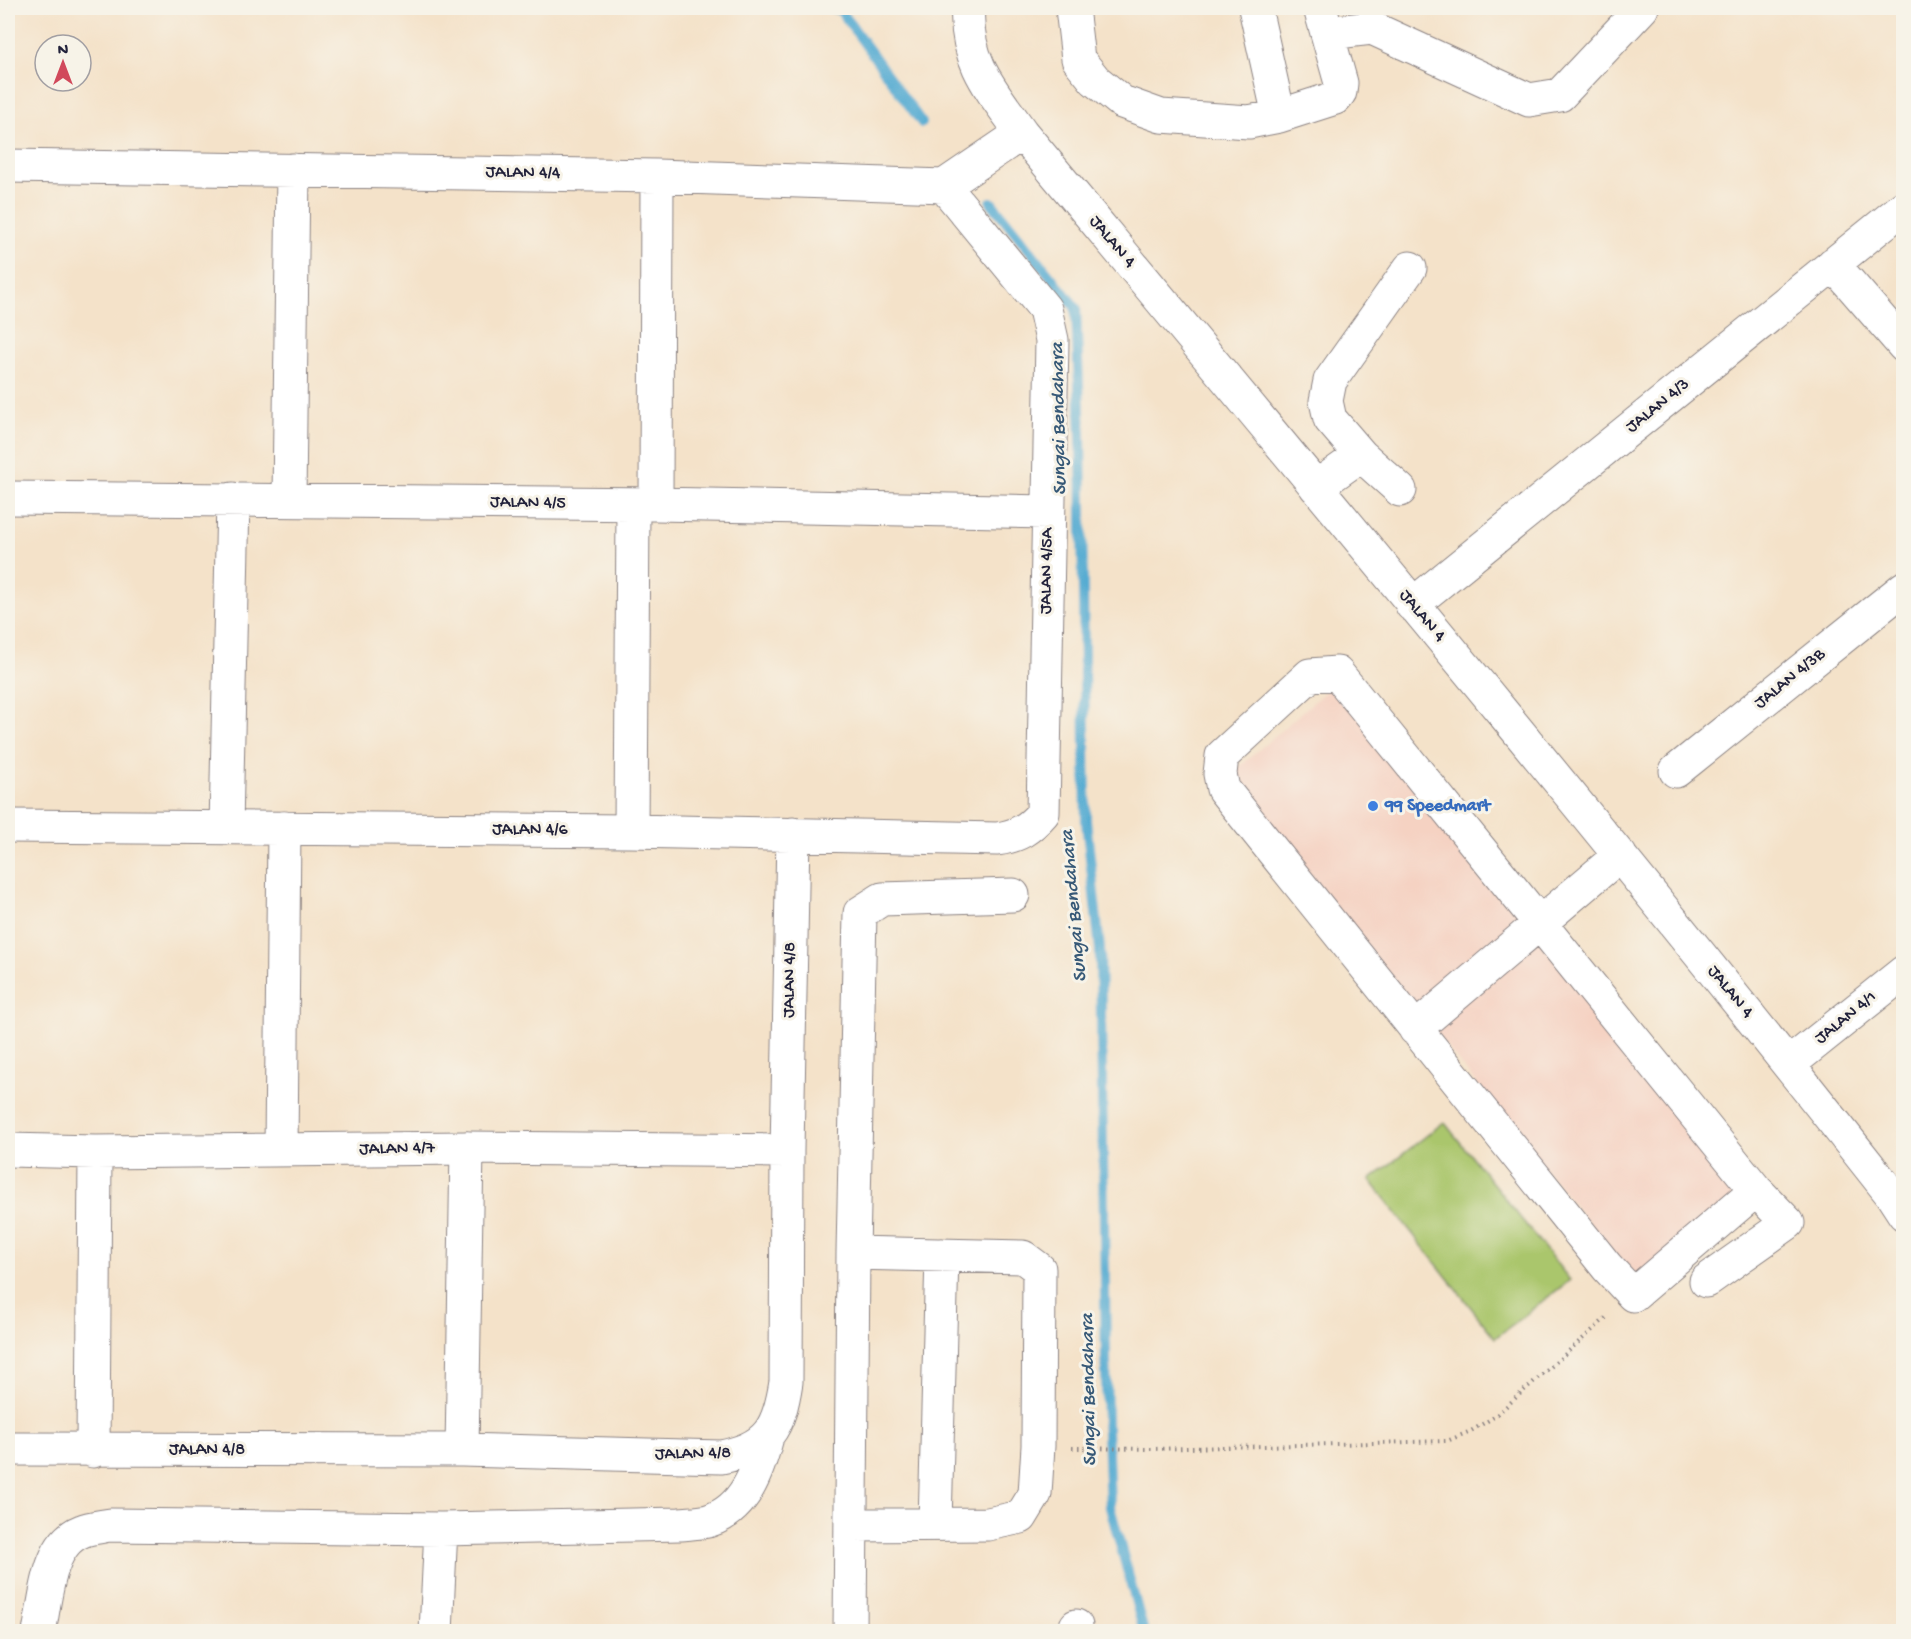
<svg xmlns="http://www.w3.org/2000/svg" width="1911" height="1639" font-family="'Gochi Hand',sans-serif">
<rect width="100%" height="100%" fill="#f7f3e8"/>
<filter id="ink" filterUnits="userSpaceOnUse"><feTurbulence type="fractalNoise" baseFrequency=".0167" numOctaves="2"/><feDisplacementMap in="SourceGraphic" scale="12" xChannelSelector="R" yChannelSelector="G"/><feConvolveMatrix kernelMatrix="1 2 1 2 8 2 1 2 1" color-interpolation-filters="sRGB"/></filter>
<filter id="wash" filterUnits="userSpaceOnUse"><feTurbulence type="fractalNoise" baseFrequency=".008" numOctaves="4" result="noise"/><feDisplacementMap in="SourceGraphic" scale="24" xChannelSelector="R" yChannelSelector="G"/><feGaussianBlur stdDeviation="1.35" result="paint"/><feColorMatrix in="noise" values="0 0 0 0 0 0 0 0 0 0 0 0 0 0 0 0 0 1.4 0 .05"/><feComposite in="paint" operator="in"/></filter>
<g filter="url(#wash)">
<rect width="100%" height="100%" fill="#f4e2c9"/>
<!-- built -->
<path fill="#f5d2c2" d="M1334,684L1742,1189L1635,1281L1229,776Z"/>
<!-- pitch -->
<path fill="#aac66c" stroke="#667454" stroke-width="1.5" d="M1444,1122L1570,1280L1495,1338L1370,1180Z"/>
<g fill="none" stroke-linecap="round" stroke-linejoin="round">
<!-- stream -->
<path stroke="#56acd2" stroke-width="10" d="M833,8L841,11L922,123
M991,202L1076,308L1081,436L1086,821L1100,949L1107,1429L1110,1507L1144,1632"/>
</g>
</g>
<g filter="url(#ink)">
<g fill="none" stroke-linecap="round" stroke-linejoin="round">
<!-- minor casing -->
<g stroke="#8b8282" stroke-width="35">
<path id="minor" d="M968,8C964,61 993,92 1022,133C1314,484 1608,835 1891,1194L1904,1214
M1072,8L1078,59L1095,80L1122,102L1161,116L1249,122L1279,116L1335,98L1340,92L1341,83L1320,8
M1255,8L1279,116
M1328,33L1372,28L1529,100L1560,95L1642,8
M8,166L657,176L944,186L1022,133
M1833,264L1904,346
M1316,487L1361,455
M1400,490L1361,455L1330,419L1326,401L1330,381L1410,268
M8,498L656,504L1048,512
M289,500L293,170
M656,504L657,176
M1412,605L1904,207
M1676,771L1904,588
M8,826L631,831L997,839C1018,836 1029,829 1043,813L1052,340L1045,309L944,186
M226,828L233,499
M631,831L633,505
M1415,1029L1620,855
M1789,1064L1904,972
M8,1150L95,1152L467,1148L787,1151
M281,1150L284,828
M1706,1281L1788,1223L1756,1190L1337,673L1310,675L1222,756L1220,774L1223,789L1607,1267L1633,1295L1756,1190
M8,1449L462,1450L721,1457C769,1448 779,1427 786,1382L787,1151L793,834
M462,1450L467,1148
M93,1451L95,1152
M935,1524L942,1255
M851,1525L988,1524L1021,1517L1035,1494L1038,1446L1039,1269L1023,1257L853,1253
M39,1632C46,1600 47,1544 82,1531C91,1527 101,1527 110,1525L441,1529L680,1524C689,1523 699,1523 708,1521C745,1510 758,1471 767,1437
M436,1632L441,1529
M850,1632L853,1253L860,913L882,899L1013,895
M1076,1632V1626"/>
</g>
<!-- path -->
<path stroke="#8b8282" stroke-width="4" stroke-dasharray="1.5 4.5" stroke-linecap="butt" d="M1072,1448L1152,1449L1447,1441L1471,1431L1494,1417L1606,1318"/>
<!-- minor -->
<use href="#minor" stroke="#fff" stroke-width="33"/>
</g>
</g>
<!-- markers -->
<circle fill="#3f7fe0" stroke="#f7f3e8" stroke-width="2" cx="1373" cy="806" r="6"/>
<g text-anchor="middle" dominant-baseline="central" stroke-width="6" stroke-linejoin="round" paint-order="stroke">
<!-- street labels -->
<g font-size="18" fill="#22223b" stroke="#f7f3e8">
<text transform="translate(523 173) rotate(1)">JALAN 4/4</text>
<text transform="translate(1112 242) rotate(50)">JALAN 4</text>
<text transform="translate(1658 406) rotate(-39)">JALAN 4/3</text>
<text transform="translate(528 503) rotate(1)">JALAN 4/5</text>
<text transform="translate(1047 571) rotate(-89)">JALAN 4/5A</text>
<text transform="translate(1422 616) rotate(50)">JALAN 4</text>
<text transform="translate(1790 679) rotate(-39)">JALAN 4/3B</text>
<text x="530" y="830">JALAN 4/6</text>
<text transform="translate(790 980) rotate(-89)">JALAN 4/8</text>
<text transform="translate(1730 992) rotate(51)">JALAN 4</text>
<text transform="translate(1846 1018) rotate(-39)">JALAN 4/1</text>
<text transform="translate(397 1149) rotate(-1)">JALAN 4/7</text>
<text x="207" y="1450">JALAN 4/8</text>
<text transform="translate(693 1454) rotate(-1)">JALAN 4/8</text>
</g>
<!-- shop labels -->
<g font-size="18" font-weight="bold" fill="#366cbe" stroke="#f7f3e8" text-anchor="start">
<text x="1385" y="806">99 Speedmart</text>
</g>
<!-- water labels -->
<g font-size="20" font-style="italic" fill="#375977" stroke="#f7f3e8">
<text transform="translate(1060 419) rotate(-91)">Sungai Bendahara</text>
<text transform="translate(1075 906) rotate(-95)">Sungai Bendahara</text>
<text transform="translate(1090 1390) rotate(-91)">Sungai Bendahara</text>
</g>
</g>
<!-- margin -->
<rect width="1911" height="1639" fill="none" stroke="#f7f3e8" stroke-width="30"/>
<!-- north arrow -->
<g transform="translate(63 63)"><circle r="28" fill="#f7f3e8" stroke="#a29fa3" stroke-width="1.5"/>
<path d="M0-4.5L10 22L0 15L-10 22Z" fill="#d1495b"/>
<text y="-9" font-size="16" font-weight="bold" text-anchor="middle" fill="#22223b">N</text>
</g>
</svg>
